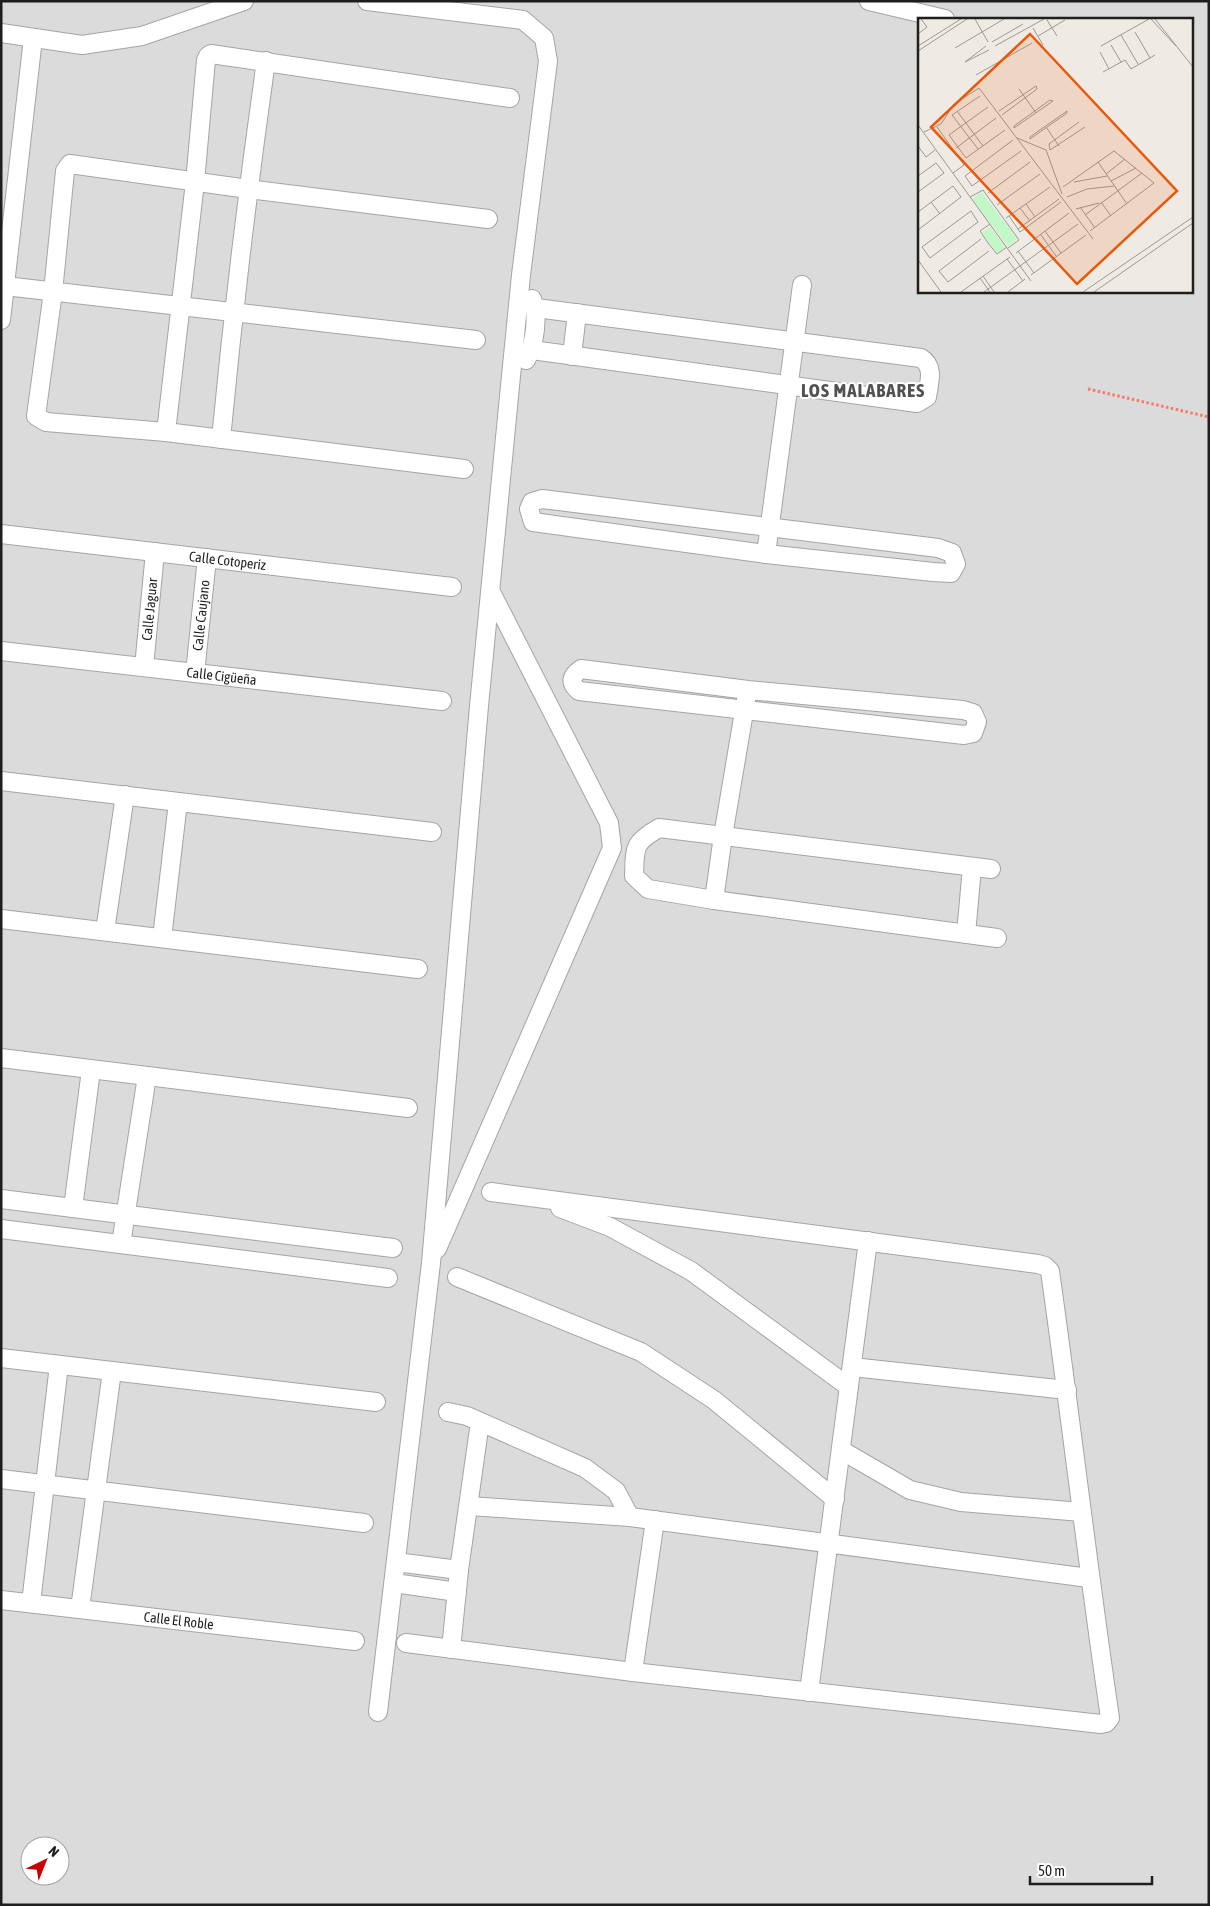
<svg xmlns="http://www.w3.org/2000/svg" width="1210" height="1906" font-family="'Asap Condensed',sans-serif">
<rect width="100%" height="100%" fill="#efebe4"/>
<!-- residential -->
<path fill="#dcdbdb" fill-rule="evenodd" d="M1,1H1209V1905H1ZM919,19H1191V291H919ZM30,1846H60V1876H30Z"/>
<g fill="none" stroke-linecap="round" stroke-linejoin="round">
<!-- street casing -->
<g stroke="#a5a5a5" stroke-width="20">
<g id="street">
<path d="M367,1L523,20L544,38L548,61L521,275L510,386L479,706L431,1263L378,1712"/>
<path d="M869,1L945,19"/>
<path d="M1,33L82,45L142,36L244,1"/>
<path d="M5,286L476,340"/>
<path d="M1,320L33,38"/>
<path d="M532,350L917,403L927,397C929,382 935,367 921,358L536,308"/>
<path d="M572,356L577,313"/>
<path d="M526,360C535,344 539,315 532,299"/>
<path d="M166,432L195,182L206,60L208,56L211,54L510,98"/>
<path d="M221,439C233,313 248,187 266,61"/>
<path d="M464,469L166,432L46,422L36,416L53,292L65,171L70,164L248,189L488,219"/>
<path d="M542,499L938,548L952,553L956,564L951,573L933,572L766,554L533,522L529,509L532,502Z"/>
<path id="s1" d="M1,534L452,587"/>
<path d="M766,554L802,285"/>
<path id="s2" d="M1,651L442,701"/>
<path id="s3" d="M144,667L155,552"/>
<path d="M581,669L748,690L963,710L973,713L977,722L973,733L964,735L579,691C569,683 571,676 581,669Z"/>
<path id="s4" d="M195,673L207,558"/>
<path d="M1,781L432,832"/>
<path d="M991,869L659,828C633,843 635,847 634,876L648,889L714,900L997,938"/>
<path d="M714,900L723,836L746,700"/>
<path d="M1,919L418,969"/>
<path d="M105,931L125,795"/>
<path d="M966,934L972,867"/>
<path d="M162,938L178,802"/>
<path d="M1,1058L408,1108"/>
<path d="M1,1199L393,1248"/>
<path d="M73,1208L91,1070"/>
<path d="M560,1208L610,1227L691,1271L849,1387"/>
<path d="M1,1229L388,1278"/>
<path d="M121,1244L147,1076"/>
<path d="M437,1249L612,848L609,823L491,592"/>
<path d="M457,1277L641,1352L714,1400L835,1499"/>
<path d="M1,1358L376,1402"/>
<path d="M852,1367L1067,1390"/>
<path d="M448,1412L467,1416L585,1468L616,1491L630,1517"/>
<path d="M841,1450L910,1490L961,1502L1081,1512"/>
<path d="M1,1479L364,1523"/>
<path d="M469,1506L630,1517L1089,1578"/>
<path d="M396,1562L459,1570"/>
<path d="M394,1583L457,1592"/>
<path id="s5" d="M1,1600L355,1641"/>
<path d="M31,1603L59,1365"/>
<path d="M80,1609L112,1371"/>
<path d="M406,1643L633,1672L1101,1724L1106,1723L1110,1718C1088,1569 1071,1420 1050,1271L1045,1266L1038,1264L491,1192"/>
<path d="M451,1649L459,1570L480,1422"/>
<path d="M633,1672L655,1520"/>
<path d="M809,1692L868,1241"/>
</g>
</g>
<!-- path -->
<path stroke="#f9796a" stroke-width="3" stroke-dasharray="2.5 2.5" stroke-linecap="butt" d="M1088,389L1209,417"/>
<!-- street -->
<use href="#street" stroke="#fff" stroke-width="18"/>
</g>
<g text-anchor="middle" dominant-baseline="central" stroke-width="4" stroke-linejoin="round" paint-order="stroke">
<!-- street labels -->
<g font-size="14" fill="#1e1e1e" stroke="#fff">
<text stroke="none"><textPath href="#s1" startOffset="228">Calle Cotoperiz</textPath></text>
<text stroke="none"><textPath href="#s3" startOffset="58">Calle Jaguar</textPath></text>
<text stroke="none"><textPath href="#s4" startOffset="58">Calle Caujano</textPath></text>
<text stroke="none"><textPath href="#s2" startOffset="222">Calle Cigüeña</textPath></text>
<text stroke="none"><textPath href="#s5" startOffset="179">Calle El Roble</textPath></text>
</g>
<!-- district labels -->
<g font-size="19" font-weight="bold" letter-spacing="1" fill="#515151" stroke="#fff">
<text x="863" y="390">LOS MALABARES</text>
</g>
</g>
<!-- overview -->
<g transform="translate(918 18)">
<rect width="275" height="275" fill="#efebe4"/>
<path d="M63,174L99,221L90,228L55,182ZM72,209L87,229L79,235L64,215Z" fill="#c0f9c5"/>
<path fill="none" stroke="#9b9995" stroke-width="1" d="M57,1L70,24M233,1L258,28M237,1L275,49M129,2L139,18M115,10L125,27M217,14L232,40M0,16L9,9L3,1M203,17L220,46M120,18L147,2M74,24L105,6M193,27L203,44M0,28L43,1M68,28L47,44L71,32M77,28L126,1M183,28L231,1M37,30L86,1M0,33L49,1M182,34L191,51M185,54L207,42L213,51L237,37M58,57L114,25M101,71L118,95M132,82L135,83L96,110V108ZM70,89L31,117L48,140L87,112M39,93L65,128M81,93L118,68L119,71L84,97M149,93V95L112,121V119ZM161,104L131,126L132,132L167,109M0,107L113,263M19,109L46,147L35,155M128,109L141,128M6,114L23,106L36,86L61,70L175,221M99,120L128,132L144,176M95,122L47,158L54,168L103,133M0,128L8,139L17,132M38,130L78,100M60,131L34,97L62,78M180,144L209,186M188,156L207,141M0,158L18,145L26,155L0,174M193,163L218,150M156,164L189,158M145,169L196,133L236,165L172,213M70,175L112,144M52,179L65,172L101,222L90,230M149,179L169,171L196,168M13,184L22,196M183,184L193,198M108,186L117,199M79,187L122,156M162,189L177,210M102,190L112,203M158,191L181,185M53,193L60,204L12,240L4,229ZM0,194L35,168L43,179L0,212M167,197L224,155M91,198L102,214L143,184M88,200L132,169M72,206L62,213L70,225L79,236L89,229M100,211L141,181M127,213L143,235M123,217L138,238M63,221L21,253L30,264L71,233M100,233L116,255M98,235L151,195M89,241L105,263M0,242L23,274M113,257L168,217M65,258L76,274M62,260L72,274M43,274L92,239M66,274L160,206M90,274L107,261M165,274L275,199M176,274L275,205"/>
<path fill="#e8590c" fill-opacity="0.15" stroke="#e8590c" stroke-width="2.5" d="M112,16L259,173L159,266L13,109Z"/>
<rect width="275" height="275" fill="none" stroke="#1e1e1e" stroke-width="2.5"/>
</g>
<!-- border -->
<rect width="1210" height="1906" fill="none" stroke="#1e1e1e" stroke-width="5"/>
<!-- north arrow -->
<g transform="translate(45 1861) rotate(43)"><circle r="24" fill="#ffffff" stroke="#a5a5a5"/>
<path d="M0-4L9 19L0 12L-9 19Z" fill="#ca0101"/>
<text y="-8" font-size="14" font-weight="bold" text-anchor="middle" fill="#1e1e1e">N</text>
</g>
<!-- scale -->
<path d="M1030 1876v8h122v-8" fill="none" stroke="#1e1e1e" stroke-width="2.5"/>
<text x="1038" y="1876" font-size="15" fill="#1e1e1e" stroke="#ffffff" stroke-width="4" paint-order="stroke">50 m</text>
</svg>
